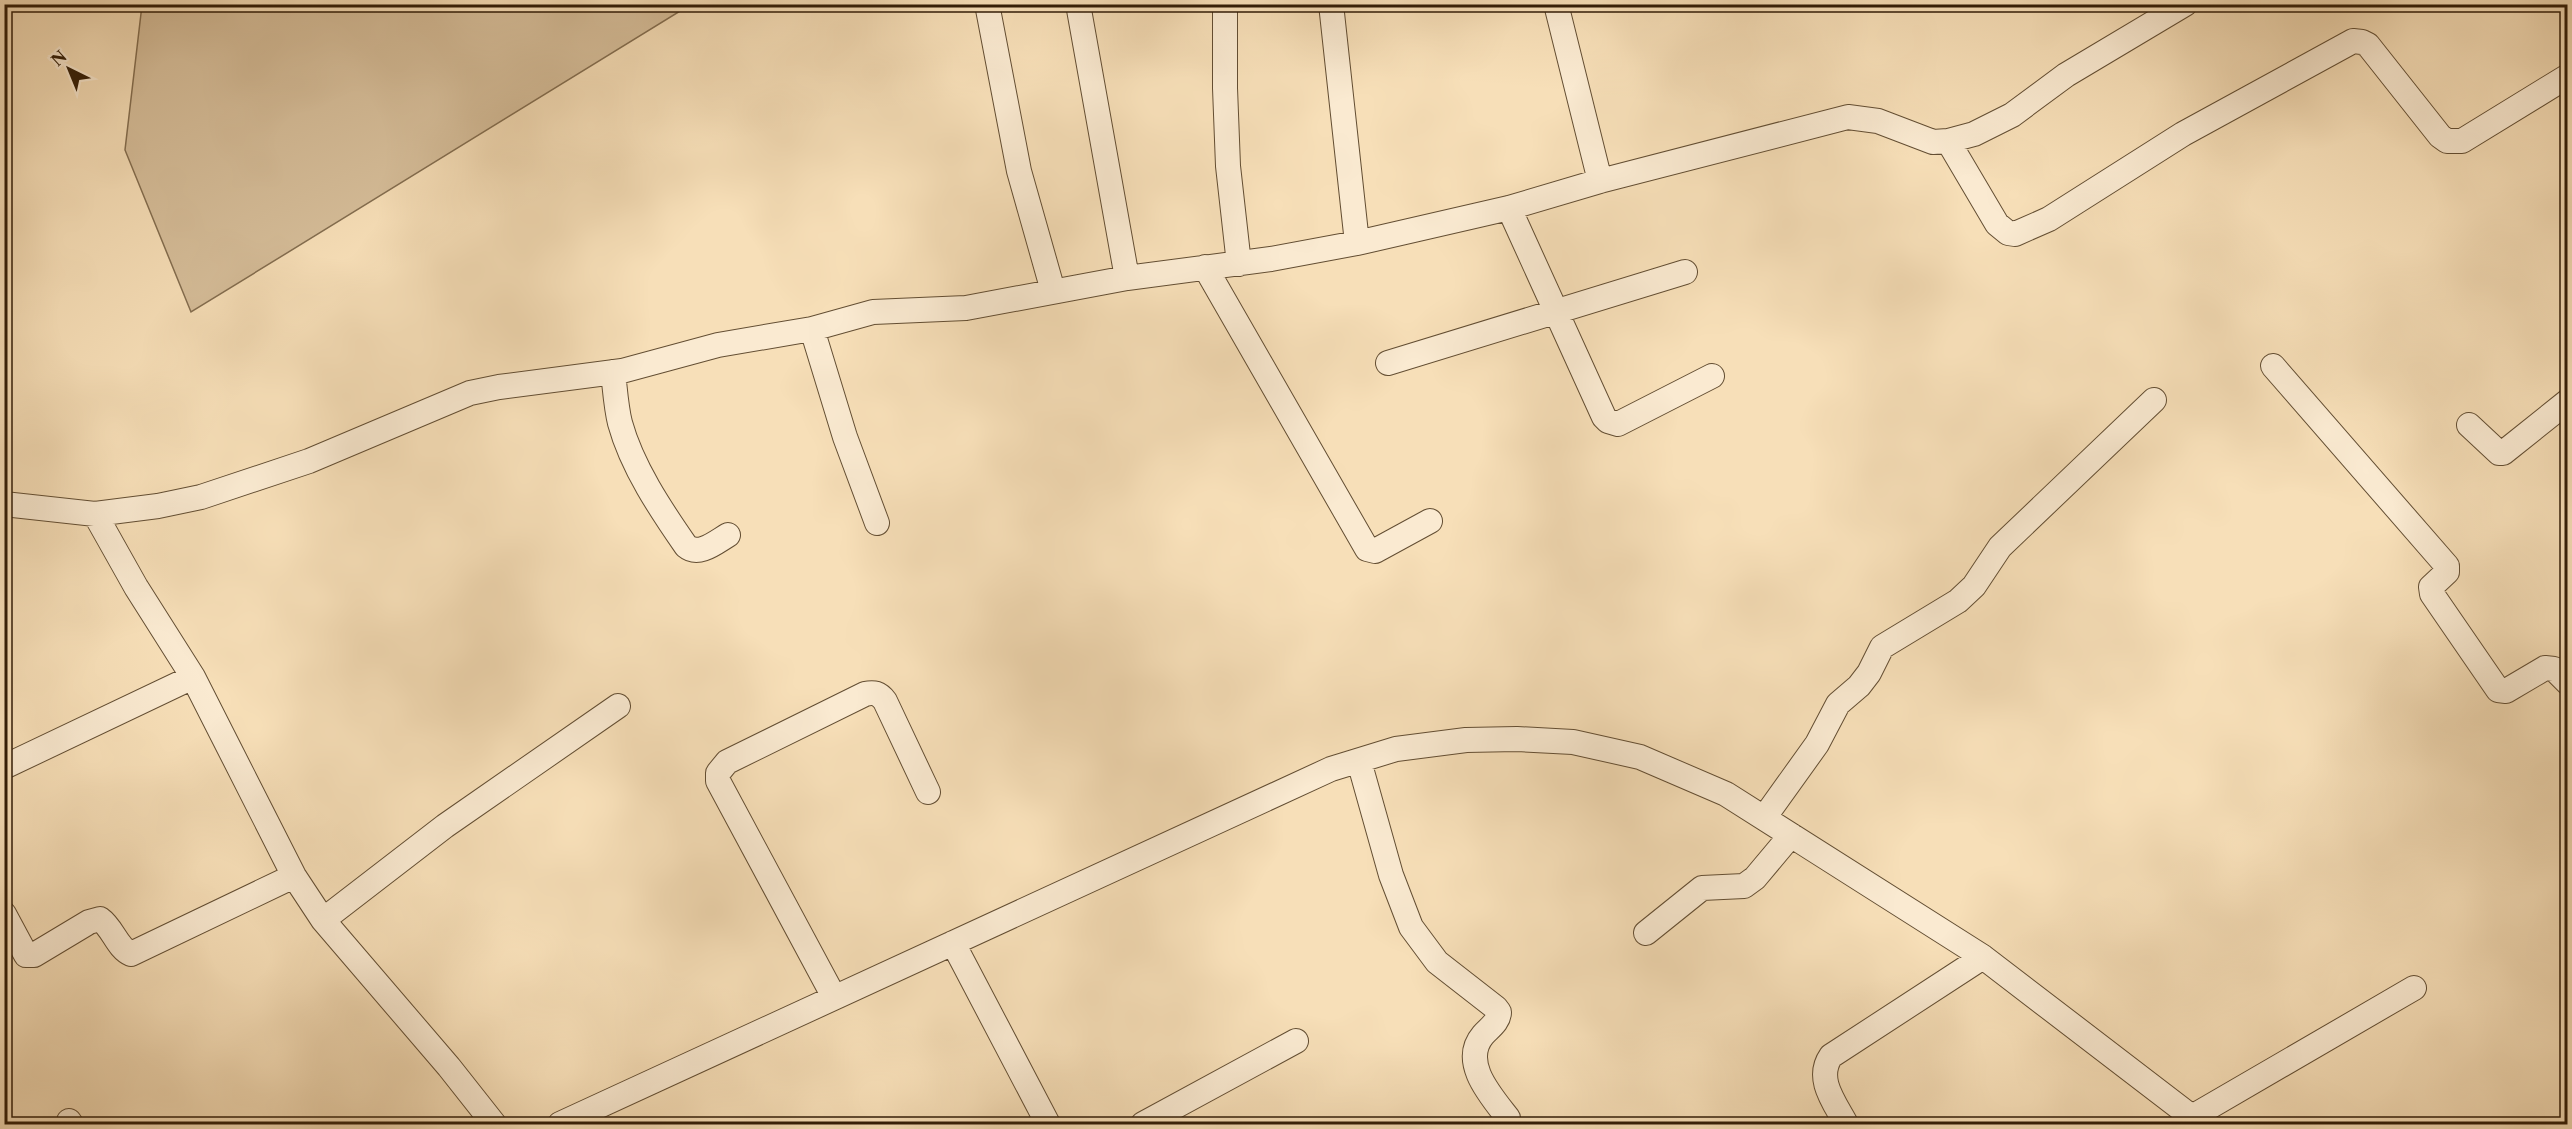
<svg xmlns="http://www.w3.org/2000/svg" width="2572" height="1129" font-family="'Libre Caslon Text',serif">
<rect width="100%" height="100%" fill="#f7dfb8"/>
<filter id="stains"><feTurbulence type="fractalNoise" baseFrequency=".00333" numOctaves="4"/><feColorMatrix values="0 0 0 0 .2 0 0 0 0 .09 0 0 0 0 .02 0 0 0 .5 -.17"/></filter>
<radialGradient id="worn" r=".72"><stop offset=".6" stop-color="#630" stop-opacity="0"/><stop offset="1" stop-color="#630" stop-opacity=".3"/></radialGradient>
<!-- green -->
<path fill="#d6be9a" stroke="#846e50" stroke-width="1.5" d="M142,5V4L690,5L191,312L125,150Z"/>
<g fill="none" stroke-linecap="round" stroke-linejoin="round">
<!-- street casing -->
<g stroke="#634e33" stroke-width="26">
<path id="street" d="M987,4L1019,171L1053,291
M1078,4L1127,278
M1225,4V88L1228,166L1239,264
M1331,4L1357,243
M1556,4L1600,181
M1948,141L1997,224L2008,233L2015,234L2049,219L2183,134L2353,41L2362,42L2368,45L2440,136L2447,141H2462L2568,76
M1509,208L1604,417L1608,421L1618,424L1712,376
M1205,267L1367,549L1375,551L1430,521
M812,329L845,437L877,523
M1388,363L1685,272
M2273,366L2447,566V572L2431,587L2432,594L2498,690L2506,691L2545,668L2554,669L2568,683
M613,372C615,389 616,407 620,423C632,467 661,510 686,546C699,557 716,542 728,535
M2469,425L2499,453H2503L2568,401
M4,504L95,514L158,506L201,497L309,461L470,393L499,387L622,371L718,345L812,329L873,312L966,308L1127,278L1271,259L1357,243L1509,208L1600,181L1848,117L1878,121L1933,142L1948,141L1974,134L2012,115L2066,75L2185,4
M95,514L136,587L193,677L294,876L323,920L449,1067L494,1124
M1359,761L1391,875L1411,927L1437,962L1496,1008L1499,1012C1499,1022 1489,1028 1483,1035C1460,1062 1491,1096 1508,1118
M4,767L193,677
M1764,818L1817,744L1838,704L1859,686L1869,673L1882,647L1958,601L1974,586L2000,547L2154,400
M4,914L26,955H34L89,922L100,919C113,928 117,948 131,954L294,876
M323,920L445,826L618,706
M1646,933L1702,888L1744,886L1755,878L1791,835
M953,943L1048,1124
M834,997L718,781V773L727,762L865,694C874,692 879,693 885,701L928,792
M2192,1117L2414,988
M69,1121L71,1124
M560,1124L1331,769L1396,749L1466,740L1517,739L1573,742L1640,757L1726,794L1983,957L2201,1124
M1143,1124L1296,1041
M1846,1124C1835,1103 1815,1079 1831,1056L1983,957"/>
</g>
<!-- street -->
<use href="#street" stroke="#faead1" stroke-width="24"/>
</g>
<!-- margin -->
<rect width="2572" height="1129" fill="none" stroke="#f7dfb8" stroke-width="24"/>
<rect x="6" y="6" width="2560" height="1117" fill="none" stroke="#321d07" stroke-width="3"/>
<rect x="12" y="12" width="2548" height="1105" fill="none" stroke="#321d07" stroke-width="1.5"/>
<!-- north arrow -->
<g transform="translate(69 69) rotate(317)" stroke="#faead1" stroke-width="4.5" paint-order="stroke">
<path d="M0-4.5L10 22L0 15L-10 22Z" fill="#321d07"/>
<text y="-9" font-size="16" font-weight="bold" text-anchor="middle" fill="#321d07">N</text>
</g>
<rect width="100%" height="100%" filter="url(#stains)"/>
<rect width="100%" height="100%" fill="url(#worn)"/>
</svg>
